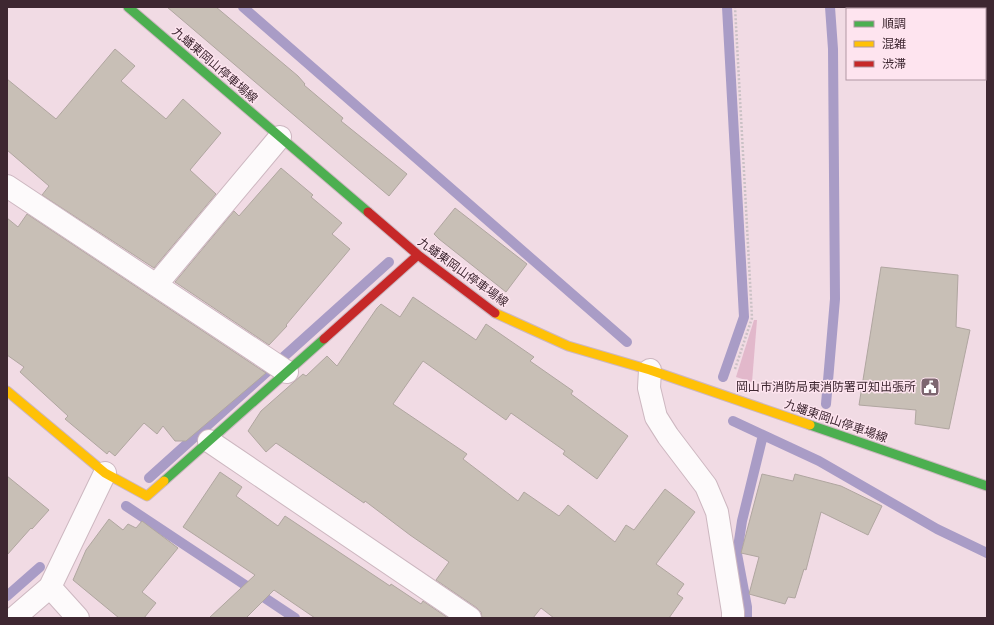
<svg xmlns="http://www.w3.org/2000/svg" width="994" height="625" font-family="Figtree,'Noto Sans JP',sans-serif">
<rect width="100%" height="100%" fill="#f1dbe4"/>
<!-- green -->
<path fill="#e2b8cb" d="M754,320H757L752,382L736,377Z"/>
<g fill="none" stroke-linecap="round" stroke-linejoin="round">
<!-- stream -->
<path stroke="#a99cc6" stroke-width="10" d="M243,7L627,342
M723,377L744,317L727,7
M826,404L835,299L833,49L830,7
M733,421L819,461L937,529L987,553
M149,478L389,262
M126,506L295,618
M7,596L40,567
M747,618V607L737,554L742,521L763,435"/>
</g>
<!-- building -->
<path fill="#c8bfb6" stroke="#b0a6a0" d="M167,7H216L298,76L305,84L304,85L343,118L341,121L407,174L389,196Z
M115,49L135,66L121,81L166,119L183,99L221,133L190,170L216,194L154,268L42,195L49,186L7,150V79L56,119Z
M281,168L313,195L311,197L342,223L332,234L350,249L286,325L287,326L269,345L175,282L234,211L239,216Z
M455,208L527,264L506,292L439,239L434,234Z
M27,214L266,373L186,441H175L163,426L157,434L144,423L115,456L109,451L107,454L65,419L68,416L20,372L24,367L7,355V218L18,227Z
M881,267L958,275L956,327L970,330L949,429L915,424L916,410L859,405Z
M413,297L476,340L486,324L534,357L530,361L573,391L571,394L628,436L597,479L563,454L565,451L511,413L506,420L423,361L393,404L467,454L463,459L518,501L524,492L559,516L568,505L615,542L626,525L634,530L665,489L695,512L656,564L684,584L677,594L683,598L669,618H554L541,608L533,618H482L481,612L477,608L436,580L449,562L410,535L365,501L364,503L276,443L266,452L248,431L261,411L303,374L306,376L327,356L337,366L377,308L381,304L400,317Z
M220,472L242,487L236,496L278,526L285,516L390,586L391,584L421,604L423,601L448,618H315L274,590L246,618H209L255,575L183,527Z
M762,474L793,481L795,474L841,486L882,506L868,535L821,512L806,570L804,569L795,598L788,597L785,604L749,594L759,557L741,553Z
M7,476L49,510L32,529L31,528L7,555Z
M109,519L123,530L128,524L136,528L142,521L178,548L142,592L156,603L144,618H119L73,580L86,550Z"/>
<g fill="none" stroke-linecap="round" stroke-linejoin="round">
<!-- street casing -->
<g stroke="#cdb7c0" stroke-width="24">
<path id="street" d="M7,186L287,372
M156,285L280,137
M650,370L649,388L656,417L668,436L706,486L717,512L733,612V618
M209,441L470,618
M50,587L78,618
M14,618L50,587L105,473"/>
</g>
<!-- fast casing -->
<g stroke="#cdb7c0" stroke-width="11">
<path id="fast" d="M128,7L368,212
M810,425L987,486
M164,481L324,339"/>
</g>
<!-- slow casing -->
<g stroke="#cdb7c0" stroke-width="11">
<path id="slow" d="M495,313L568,346L650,370L810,425
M7,391L105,473L147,496L164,481"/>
</g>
<!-- jam casing -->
<g stroke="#cdb7c0" stroke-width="11">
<path id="jam" d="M368,212L418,255L495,313
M324,339L418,255"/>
</g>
<!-- path -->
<path stroke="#cac1c5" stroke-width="2.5" stroke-dasharray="2 2" stroke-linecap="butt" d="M735,369L752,318L735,7"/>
<!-- street -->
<use href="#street" stroke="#fdfafb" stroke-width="22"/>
<!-- fast -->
<use href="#fast" stroke="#4caf50" stroke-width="9"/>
<!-- slow -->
<use href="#slow" stroke="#ffc107" stroke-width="9"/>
<!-- jam -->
<use href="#jam" stroke="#c62828" stroke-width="9"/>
</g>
<!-- icons -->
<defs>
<g id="civic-square" transform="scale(1)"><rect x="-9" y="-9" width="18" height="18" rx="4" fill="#7d6670" stroke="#fee4ef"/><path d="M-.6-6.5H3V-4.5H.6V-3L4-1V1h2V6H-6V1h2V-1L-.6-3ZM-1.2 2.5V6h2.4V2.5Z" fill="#fff"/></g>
</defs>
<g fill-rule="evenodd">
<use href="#civic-square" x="930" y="387"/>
</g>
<g text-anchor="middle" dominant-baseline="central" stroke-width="3" stroke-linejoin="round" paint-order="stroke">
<!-- street labels -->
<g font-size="12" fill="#3e2731" stroke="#fee4ef">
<text transform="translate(215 65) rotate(41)">九蟠東岡山停車場線</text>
<text transform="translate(463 272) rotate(36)">九蟠東岡山停車場線</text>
<text transform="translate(836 421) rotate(19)">九蟠東岡山停車場線</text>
</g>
<!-- poi labels -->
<g font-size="12" fill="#3e2731" stroke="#fee4ef" text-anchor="end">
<text x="916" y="387">岡山市消防局東消防署可知出張所</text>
</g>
</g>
<!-- border -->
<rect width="994" height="625" fill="none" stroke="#3e2731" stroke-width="16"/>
<!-- legend -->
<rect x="846" y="8" width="140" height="72" fill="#fee4ef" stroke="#b198a3"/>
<rect x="854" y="21" width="20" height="6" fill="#4caf50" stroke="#b198a3"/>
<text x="882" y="28" font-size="12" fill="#3e2731">順調</text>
<rect x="854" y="41" width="20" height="6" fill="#ffc107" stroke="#b198a3"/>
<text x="882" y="48" font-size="12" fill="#3e2731">混雑</text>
<rect x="854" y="61" width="20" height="6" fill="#c62828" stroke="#b198a3"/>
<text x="882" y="68" font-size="12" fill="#3e2731">渋滞</text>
</svg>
